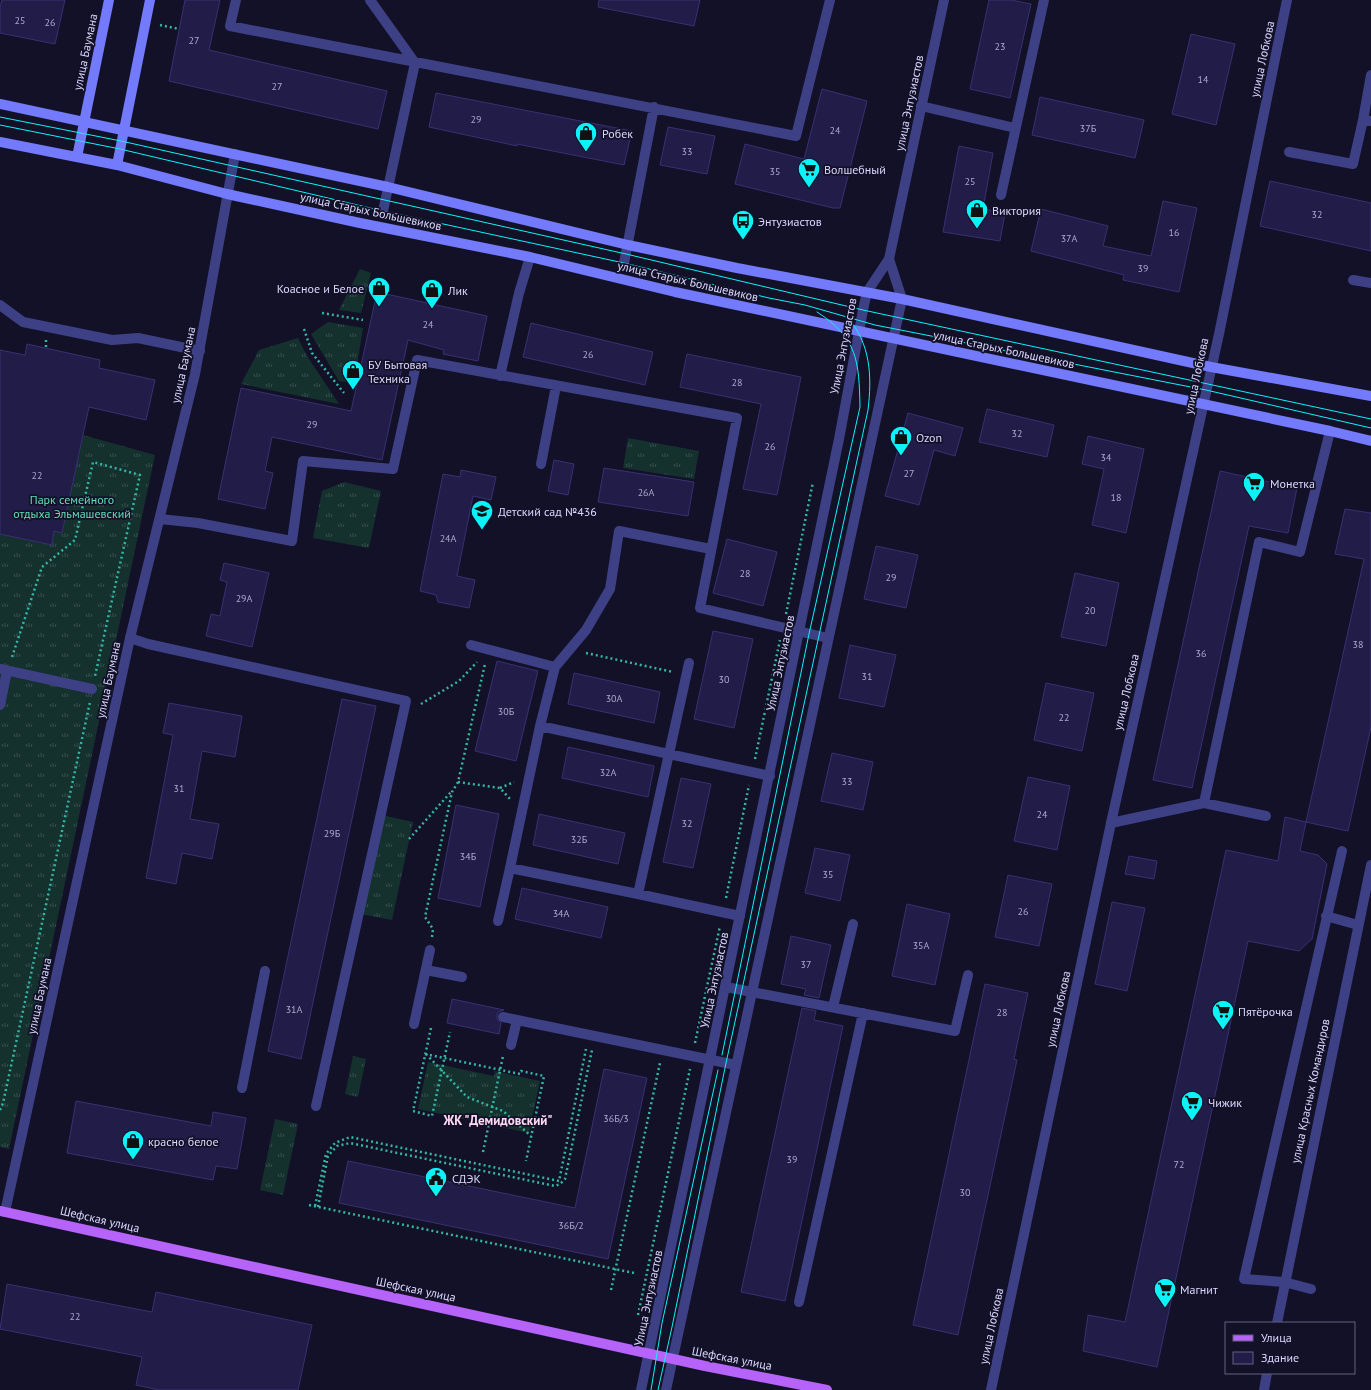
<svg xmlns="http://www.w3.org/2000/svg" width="1371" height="1390" font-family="'PT Sans',sans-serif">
<defs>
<pattern id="grass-tufts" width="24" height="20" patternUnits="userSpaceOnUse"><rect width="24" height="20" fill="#14312e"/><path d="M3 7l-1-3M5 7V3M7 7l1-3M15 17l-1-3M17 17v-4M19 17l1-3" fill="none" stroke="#364e4d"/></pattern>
</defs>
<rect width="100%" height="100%" fill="#131128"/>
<!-- grass -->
<path fill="url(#grass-tufts)" d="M360,269L371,273L361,313L339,310Z
M328,322L363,328L354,383L339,381L311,334Z
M298,338L307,356L339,404L241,384L259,350Z
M0,412L155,455L9,1149L0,1147Z
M628,438L699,451L694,479L623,468Z
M344,482L381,491L369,548L313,538L322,491Z
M382,815L413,822L392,920L361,914Z
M353,1056L366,1059L358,1097L345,1094Z
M428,1062L494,1076L495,1071L540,1081L529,1133L418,1109Z
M275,1119L298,1124L283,1195L260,1190Z"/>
<!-- building -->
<path fill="#221d48" stroke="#383073" d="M2,0H65L55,44L0,33V7Z
M185,0H220L209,50L387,91L378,129L169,81Z
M599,0H700L694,26L598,7Z
M989,0H1011L1031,4L1010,98L970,89Z
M1191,34L1235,44L1216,125L1172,114Z
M822,89L867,101L840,208H833L735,184L745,144L804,159Z
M436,93L632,131L624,165L517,144V146L429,127Z
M1040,97L1144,120L1135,158L1032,135Z
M668,127L715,136L707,174L660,165Z
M959,146L993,153L983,209L1005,213L1000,241L943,232Z
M1270,181L1371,203V251L1260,226Z
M1163,201L1197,208L1179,292L1123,280L1124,275L1031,251L1041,209L1108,226L1103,246L1151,256Z
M377,292L487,316L478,361L443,354L444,350L408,340L382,460L272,437L265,471L273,473L265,509L218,499L241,388L351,411Z
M531,323L653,352L645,385L523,357Z
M27,344L100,360L99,368L155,380L146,420L89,407L62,533L54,531L52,545L0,534V350L25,355Z
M687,354L801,377L777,495L743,489L761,404L680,387Z
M987,409L1054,425L1047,457L979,442Z
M908,413L963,428L955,456L934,450L919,505L885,496Z
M1088,436L1144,449L1126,533L1092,525L1104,469L1082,464Z
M554,460L574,464L568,495L548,491Z
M604,468L694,482L688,516L598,502Z
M461,470L496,477L491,500L473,496L457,576L475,580L469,608L438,602L436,595L420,591L443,474L460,477Z
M1220,471L1297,488L1288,533L1249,526L1192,788L1153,780Z
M1345,509L1371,513V727L1348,831L1306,822L1364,559L1335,554Z
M727,539L777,552L763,606L713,593Z
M876,546L918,555L906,608L864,599Z
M224,563L269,573L252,647L206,636L211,614L220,616L227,582L220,580Z
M1075,573L1119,583L1106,646L1061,637Z
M713,631L753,639L734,728L694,719Z
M850,645L896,655L884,707L839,698Z
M497,661L538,671L516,761L475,751Z
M574,673L660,692L654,723L568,704Z
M1046,683L1094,693L1082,751L1034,740Z
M342,699L376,706L301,1059L268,1051Z
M169,703L242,716L235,757L202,751L190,819L219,824L212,859L182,853L176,884L146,878L173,735L163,733Z
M568,747L654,766L648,797L562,778Z
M832,753L873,762L863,810L821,801Z
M1028,777L1070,786L1057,850L1014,841Z
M681,778L711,784L693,868L663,862Z
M456,805L499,814L480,907L438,898Z
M539,814L625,833L618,864L533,845Z
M1285,817L1306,822L1300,851L1318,855L1327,864L1312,939L1299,951L1248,941L1157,1367L1083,1351L1088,1315L1125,1322L1226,850L1278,861Z
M815,848L850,855L840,901L805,893Z
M1129,856L1157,861L1154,879L1125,874Z
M1008,875L1052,884L1039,946L995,937Z
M522,888L608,907L601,938L515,919Z
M1112,902L1145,908L1127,991L1095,984Z
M907,904L950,914L935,985L892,976Z
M791,936L831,945L819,998L804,995L806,989L781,984Z
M985,984L1028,993L1014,1059L1017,1060L958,1335L913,1325Z
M452,999L504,1010L498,1012L497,1016V1019L501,1023L499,1034L447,1023Z
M802,1008L816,1011L814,1020L843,1026L785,1301L741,1292Z
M604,1069L647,1078L608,1259L339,1203L348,1161L575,1208Z
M76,1101L211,1126L213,1112L246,1118L237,1169L216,1166L213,1180L67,1153Z
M7,1284L152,1312L156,1292L312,1325L298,1390H159L136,1385L142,1357L0,1329Z"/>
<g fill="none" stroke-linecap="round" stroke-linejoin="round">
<!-- path -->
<path stroke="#34b6a4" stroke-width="2.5" stroke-dasharray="2 3" stroke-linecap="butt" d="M160,25L179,29
M322,313L363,320
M304,329L312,353L344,393
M46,340V348
M786,614L813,482
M586,653L673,672
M12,657L42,567L75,540L93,462L140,475L95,676
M421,704L459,681L477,662
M755,759L780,640
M458,782L500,788L510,799
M500,788L514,782
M409,839L451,792
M726,898L749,785
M432,937L433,929L425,917L452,792L458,782L485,664
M431,1028L413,1111L432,1116L450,1032
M695,1043L720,926
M425,1054L520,1074L521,1071L544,1076L526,1161
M426,1054L467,1097L503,1111L531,1136
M0,1110L3,1103L90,702
M483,1152L503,1056
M309,1205L634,1273
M315,1206L326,1154L335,1143L350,1137L559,1181L586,1049
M318,1207L328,1156L337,1146L350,1143L555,1186L560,1184L565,1179L592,1050
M611,1290L660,1063
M638,1315L690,1069"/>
<!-- service -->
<path stroke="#3d4085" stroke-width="10" d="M236,0L230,26L796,136L830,0
M370,0L415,63L383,211
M1371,75L1363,120L1371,121
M921,106L1015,128
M1289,152L1353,164L1363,120
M1001,195L1044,0
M624,263L654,107
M1353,280L1371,283
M0,305L23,322L112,340L138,338L200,351
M500,376L519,293L530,257
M541,464L556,386
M160,519L198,523L292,541L303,461L393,469L417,360L737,418L700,608L828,638
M130,638L148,644L406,701L316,1106
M471,645L555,667
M689,663L638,894L510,868L540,726L555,667L586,630L610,589L619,531L711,549
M540,726L770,776
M1204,803L1266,816
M1111,823L1204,803L1259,542L1300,552L1330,431
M638,894L740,916
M1326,916L1358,925
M498,921L510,868
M426,970L462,977
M726,987L955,1031L968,975
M833,1007L853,924
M503,1017L517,1020
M414,1024L430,950
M511,1045L517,1020L736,1065
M242,1088L265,971
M1311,1289L1284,1282L1244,1279L1342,851
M799,1302L863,1013"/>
<!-- pedestrian -->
<path stroke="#3d4085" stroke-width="10" d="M0,669L92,689
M0,705L7,671"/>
<!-- minor -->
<path stroke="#3d4085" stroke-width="10" d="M5,1212L130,638L195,374L235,154
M991,1390L1111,823L1219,334L1287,0"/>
<!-- tertiary -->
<path stroke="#3d4085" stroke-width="10" d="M1277,1323L1371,865
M641,1390L839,439L863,310L867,292L889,259L944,0
M666,1390L902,299L889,259
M1264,1390L1267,1373"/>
<!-- secondary -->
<path stroke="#737afb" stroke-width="10" d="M0,104L388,187L628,245L737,268L902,299L1211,367L1371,396
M0,142L117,165L227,194L360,223L530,257L675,292L1330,431L1371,441
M77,157L109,0
M117,165L150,0"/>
<!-- primary -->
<path stroke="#b663fa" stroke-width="10" d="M0,1211L705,1366L827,1390"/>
<!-- tram -->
<path stroke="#0bf3f7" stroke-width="1" d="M0,117L121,141L626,254L863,310L1371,419
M0,125L120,149L383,211L624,263L769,298L805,305L875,325L1206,390L1371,428
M722,1055L809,634L860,407C859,362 858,338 817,312
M651,1390L662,1323L718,1070
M658,1390L672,1327L726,1063L868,410C872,377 871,343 847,317"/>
</g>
<!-- icons -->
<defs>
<g id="shop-pin" transform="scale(1.15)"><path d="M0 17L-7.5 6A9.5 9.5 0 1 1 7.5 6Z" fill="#0bf3f7" stroke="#131128"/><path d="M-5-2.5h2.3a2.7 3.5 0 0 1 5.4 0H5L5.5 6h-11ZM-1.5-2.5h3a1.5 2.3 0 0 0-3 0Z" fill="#111"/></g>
<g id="supermarket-pin" transform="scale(1.15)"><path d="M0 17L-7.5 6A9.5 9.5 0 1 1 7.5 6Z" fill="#0bf3f7" stroke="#131128"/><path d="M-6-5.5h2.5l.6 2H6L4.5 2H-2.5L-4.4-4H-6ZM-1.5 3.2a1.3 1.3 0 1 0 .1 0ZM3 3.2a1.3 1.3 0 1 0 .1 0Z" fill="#111"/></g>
<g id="bus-pin" transform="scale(1.15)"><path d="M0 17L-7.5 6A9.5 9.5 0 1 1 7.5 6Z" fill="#0bf3f7" stroke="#131128"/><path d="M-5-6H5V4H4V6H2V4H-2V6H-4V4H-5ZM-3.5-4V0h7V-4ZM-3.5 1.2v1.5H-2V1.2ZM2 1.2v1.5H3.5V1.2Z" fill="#111"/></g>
<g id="school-pin" transform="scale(1.15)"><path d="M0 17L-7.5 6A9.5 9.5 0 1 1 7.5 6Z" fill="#0bf3f7" stroke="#131128"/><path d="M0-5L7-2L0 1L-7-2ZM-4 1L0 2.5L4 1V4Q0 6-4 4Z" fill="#111"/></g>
<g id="civic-pin" transform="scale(1.15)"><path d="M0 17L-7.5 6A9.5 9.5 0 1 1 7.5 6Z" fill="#0bf3f7" stroke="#131128"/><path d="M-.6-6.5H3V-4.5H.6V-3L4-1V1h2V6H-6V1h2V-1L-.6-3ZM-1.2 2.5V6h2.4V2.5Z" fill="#111"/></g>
</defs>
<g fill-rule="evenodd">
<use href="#shop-pin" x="586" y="133"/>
<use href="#supermarket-pin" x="809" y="169"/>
<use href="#shop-pin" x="977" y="210"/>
<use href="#bus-pin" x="743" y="221"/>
<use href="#shop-pin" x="379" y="288"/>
<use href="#shop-pin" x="432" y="290"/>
<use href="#shop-pin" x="353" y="371"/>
<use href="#shop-pin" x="901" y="437"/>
<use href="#supermarket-pin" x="1254" y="483"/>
<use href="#school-pin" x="482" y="511"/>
<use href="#supermarket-pin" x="1223" y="1011"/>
<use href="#supermarket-pin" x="1192" y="1102"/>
<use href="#shop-pin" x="133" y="1141"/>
<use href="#civic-pin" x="436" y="1178"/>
<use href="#supermarket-pin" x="1165" y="1289"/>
</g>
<g text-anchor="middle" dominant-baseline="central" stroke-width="3.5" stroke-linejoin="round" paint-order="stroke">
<!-- number labels -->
<g font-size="10" fill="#aca9d0">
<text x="20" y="20">25</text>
<text x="50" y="22">26</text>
<text x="194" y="40">27</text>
<text x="1000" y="46">23</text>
<text x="1203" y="79">14</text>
<text x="277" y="86">27</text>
<text x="476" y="119">29</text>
<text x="1088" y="128">37Б</text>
<text x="835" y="130">24</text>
<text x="687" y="151">33</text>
<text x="775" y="171">35</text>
<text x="970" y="181">25</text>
<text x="1317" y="214">32</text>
<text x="1174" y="232">16</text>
<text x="1069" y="238">37А</text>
<text x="1143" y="268">39</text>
<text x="428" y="324">24</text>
<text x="588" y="354">26</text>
<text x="737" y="382">28</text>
<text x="312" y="424">29</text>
<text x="1017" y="433">32</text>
<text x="770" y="446">26</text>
<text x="1106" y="457">34</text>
<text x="909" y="473">27</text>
<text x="37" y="475">22</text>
<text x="646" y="492">26А</text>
<text x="1116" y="497">18</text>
<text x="448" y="538">24А</text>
<text x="745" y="573">28</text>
<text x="891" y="577">29</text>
<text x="244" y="598">29А</text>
<text x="1090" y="610">20</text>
<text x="1358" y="644">38</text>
<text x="1201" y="653">36</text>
<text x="867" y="676">31</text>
<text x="724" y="679">30</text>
<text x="614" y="698">30А</text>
<text x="506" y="711">30Б</text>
<text x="1064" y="717">22</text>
<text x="608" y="772">32А</text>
<text x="847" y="781">33</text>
<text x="179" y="788">31</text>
<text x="1042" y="814">24</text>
<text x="687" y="823">32</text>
<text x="332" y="833">29Б</text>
<text x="579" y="839">32Б</text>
<text x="468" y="856">34Б</text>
<text x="828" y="874">35</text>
<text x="1023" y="911">26</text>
<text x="561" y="913">34А</text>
<text x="921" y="945">35А</text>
<text x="806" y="964">37</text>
<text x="294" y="1009">31А</text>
<text x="1002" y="1012">28</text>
<text x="616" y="1118">36Б/3</text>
<text x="792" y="1159">39</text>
<text x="1179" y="1164">72</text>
<text x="965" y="1192">30</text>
<text x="571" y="1225">36Б/2</text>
<text x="75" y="1316">22</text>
</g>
<!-- street labels -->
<g font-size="12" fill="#dad8fe" stroke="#131128">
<text transform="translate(85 52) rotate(-78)">улица Баумана</text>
<text transform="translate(1262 59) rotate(-78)">улица Лобкова</text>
<text transform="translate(909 103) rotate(-78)">улица Энтузиастов</text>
<text transform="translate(371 211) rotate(12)">улица Старых Большевиков</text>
<text transform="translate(688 281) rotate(13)">улица Старых Большевиков</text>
<text transform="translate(843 346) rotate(-79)">Улица Энтузиастов</text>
<text transform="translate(1004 349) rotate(12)">улица Старых Большевиков</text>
<text transform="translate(183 365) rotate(-78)">улица Баумана</text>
<text transform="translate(1196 376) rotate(-78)">улица Лобкова</text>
<text transform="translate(780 663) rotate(-78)">Улица Энтузиастов</text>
<text transform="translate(108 680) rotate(-78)">улица Баумана</text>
<text transform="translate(1126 692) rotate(-77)">улица Лобкова</text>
<text transform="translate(714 980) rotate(-78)">Улица Энтузиастов</text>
<text transform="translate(39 996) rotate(-78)">улица Баумана</text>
<text transform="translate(1058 1009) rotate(-78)">улица Лобкова</text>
<text transform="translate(1310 1091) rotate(-78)">улица Красных Командиров</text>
<text transform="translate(100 1219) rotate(13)">Шефская улица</text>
<text transform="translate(416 1289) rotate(12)">Шефская улица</text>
<text transform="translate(648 1298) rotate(-78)">Улица Энтузиастов</text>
<text transform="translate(991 1326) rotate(-78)">улица Лобкова</text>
<text transform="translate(732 1358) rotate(11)">Шефская улица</text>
</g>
<!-- poi labels -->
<g font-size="12" fill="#dad8fe" stroke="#131128" text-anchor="start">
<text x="602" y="133">Робек</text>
<text x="824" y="169">Волшебный</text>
<text x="992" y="210">Виктория</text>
<text x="758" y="221">Энтузиастов</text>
<text x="364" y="288" text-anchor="end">Коасное и Белое</text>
<text x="448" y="290">Лик</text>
<text x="368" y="364">БУ Бытовая<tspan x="368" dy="14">Техника</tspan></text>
<text x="916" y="437">Ozon</text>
<text x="1270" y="483">Монетка</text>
<text x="498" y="511">Детский сад №436</text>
<text x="1238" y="1011">Пятёрочка</text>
<text x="1208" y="1102">Чижик</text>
<text x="148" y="1141">красно белое</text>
<text x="452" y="1178">СДЭК</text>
<text x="1180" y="1289">Магнит</text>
</g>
<!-- park labels -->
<g font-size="12" fill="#65ddb5" stroke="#131128">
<text x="72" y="499">Парк семейного<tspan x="72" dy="14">отдыха Эльмашевский</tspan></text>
</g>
<!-- neighbourhood labels -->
<g font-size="13" font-weight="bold" fill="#fedaf4" stroke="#131128">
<text x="498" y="1120">ЖК "Демидовский"</text>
</g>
</g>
<!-- legend -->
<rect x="1225" y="1322" width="130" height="52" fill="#131128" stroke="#63617e"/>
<rect x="1233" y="1335" width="20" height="6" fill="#b663fa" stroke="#63617e"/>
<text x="1261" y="1342" font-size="12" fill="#dad8fe">Улица</text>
<rect x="1233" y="1352" width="20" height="12" fill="#221d48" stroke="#63617e"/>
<text x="1261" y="1362" font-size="12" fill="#dad8fe">Здание</text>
</svg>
